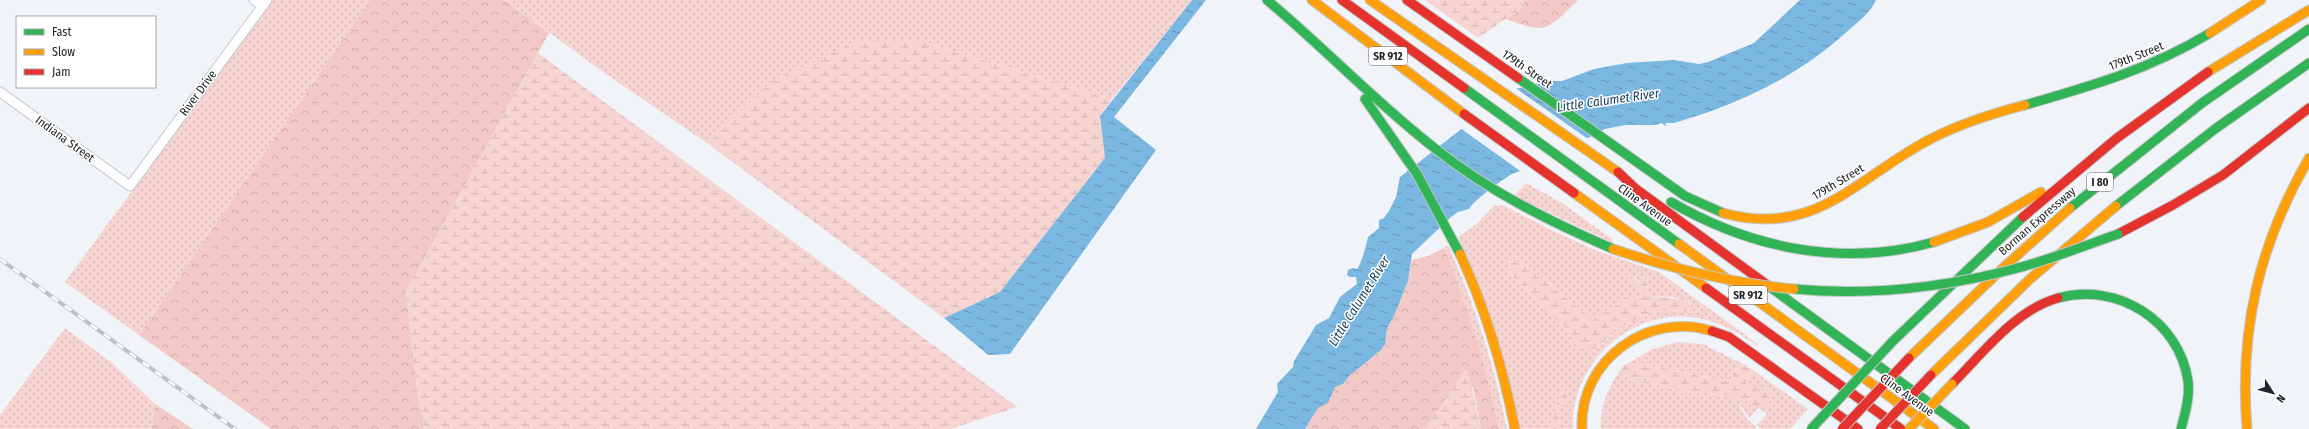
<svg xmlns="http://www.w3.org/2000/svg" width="2309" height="429" font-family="'Fira Sans Condensed',sans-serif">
<defs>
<pattern id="grass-dots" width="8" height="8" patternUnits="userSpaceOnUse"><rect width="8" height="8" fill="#f6d4d2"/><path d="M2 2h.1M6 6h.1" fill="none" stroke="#d3b6b4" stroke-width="1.8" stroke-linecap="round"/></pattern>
<pattern id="forest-crowns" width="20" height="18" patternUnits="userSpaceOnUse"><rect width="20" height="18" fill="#f2c9c6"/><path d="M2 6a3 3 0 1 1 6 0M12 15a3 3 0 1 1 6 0" fill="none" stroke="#cfacaa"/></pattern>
<pattern id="wetland-marsh" width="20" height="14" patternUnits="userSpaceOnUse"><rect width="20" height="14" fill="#f6d4d2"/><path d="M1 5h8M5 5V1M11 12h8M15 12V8" fill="none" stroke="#d3b6b4"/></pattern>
<pattern id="water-ripples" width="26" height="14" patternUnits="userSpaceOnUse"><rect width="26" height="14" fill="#7ab8e1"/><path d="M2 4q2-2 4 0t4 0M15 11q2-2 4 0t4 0" fill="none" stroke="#6495b6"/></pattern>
</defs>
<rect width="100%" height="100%" fill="#f0f4f8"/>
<!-- grass -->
<path fill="url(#grass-dots)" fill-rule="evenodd" d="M273,0H370L139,335L65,282Z
M505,0H1192L1112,99L924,42L771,82L707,143L599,69Z
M1526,183L1562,203L1612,239L1613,243L1514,196Z
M1495,205L1505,206L1551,230L1595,250L1659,272L1759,345L1758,346C1737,332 1717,320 1691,317C1628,310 1570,366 1573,429H1561L1558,413L1560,410L1566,380C1560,396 1553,412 1550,429H1518L1458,237L1477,224ZM1522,262L1593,320L1621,302L1640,296L1642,292L1633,276L1641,284L1644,272L1647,271L1648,296L1673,297L1691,303L1685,312C1650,305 1622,325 1598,348L1573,338L1572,333L1546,311L1507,270L1510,267Z
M1448,245C1475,305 1494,365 1507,429H1499C1487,366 1468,307 1444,248Z
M65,328L112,363L155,404L152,429H0V415Z
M1678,342L1703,344L1741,363L1730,382L1643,364H1627L1653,349Z
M1623,366L1622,374L1636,382L1675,388L1681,394C1699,393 1741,394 1754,406H1767V388L1747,386L1746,382L1753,370L1808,409L1790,429H1761L1749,418L1740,404L1739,405L1747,419L1758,429H1601C1599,406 1610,384 1623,366ZM1759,408L1767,414L1757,425L1749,418Z"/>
<!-- forest -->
<path fill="url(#forest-crowns)" d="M370,0H505L549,33L406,292L418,397L425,429H271L139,335Z
M1527,0H1578C1547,30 1548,35 1506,19L1520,9Z
M1444,248C1468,307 1487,366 1499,429H1481L1473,387L1442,405L1425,429H1305L1318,408L1331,398V392L1335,387L1343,384L1349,376L1381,350L1385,344L1387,328L1394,316L1408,281L1412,260L1428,256Z
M155,404L193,429H152Z"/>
<!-- wetland -->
<path fill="url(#wetland-marsh)" d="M1425,0H1527L1520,9L1478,38Z
M859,40L924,42L1112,99L1100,116L1105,158L1000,292L944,318L707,143L771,82Z
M538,53L1017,407L951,429H425L418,397L406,292Z
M1510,257L1516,262H1522L1593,320L1621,302L1640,296L1641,292L1624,277L1627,274L1641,284L1644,272L1647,271L1648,296L1685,300L1693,306L1685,312C1656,306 1632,319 1609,337C1603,342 1598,349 1590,351L1574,346L1572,333L1546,311L1507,270L1510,267L1507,259Z
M1741,363L1753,370L1746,382L1747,386L1767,388L1771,391L1772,399L1767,406H1754C1741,394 1699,393 1681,394L1675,388L1637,382L1622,374L1623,366L1627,364H1643L1730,382Z
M1467,367L1481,429H1425Z
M1566,379V400L1558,413L1561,429H1550C1553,412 1560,396 1566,379Z"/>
<!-- water -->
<path fill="url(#water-ripples)" d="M1192,0H1206L1114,117L1156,150L1010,354L988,355L944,318L1000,292L1105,158L1100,116Z
M1800,0H1876C1871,12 1859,21 1850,29C1799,76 1740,104 1674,123H1666V126L1661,123L1656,125H1625L1605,129L1527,170C1523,171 1518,171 1514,173C1504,178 1474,200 1469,209L1458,212L1451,217L1412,254L1408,281L1394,316L1387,328L1385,344L1381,350L1349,376L1343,384L1335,387L1328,403L1318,408L1305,429H1256L1278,392L1277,384L1293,367L1294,361L1316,325L1329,318L1340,297L1357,284L1356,277H1350L1347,275L1348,270L1352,268L1357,269C1362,263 1366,245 1368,237L1379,228V220L1384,218L1389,211L1396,197L1400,177L1511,90L1549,81H1562L1594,69L1627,63L1674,60L1699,64L1708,62L1754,43Z"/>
<!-- pier -->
<path fill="#f0f4f8" d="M1514,87L1588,139L1550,162L1523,173L1460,128L1492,98Z"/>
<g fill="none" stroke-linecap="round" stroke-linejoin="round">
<!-- street casing -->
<g stroke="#c2c6c9" stroke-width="11">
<path id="street" d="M254,0L263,6
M0,92L130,186L267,0"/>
</g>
<!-- fast casing -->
<g stroke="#c2c6c9" stroke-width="11">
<path id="fast" d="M1267,0C1325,48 1377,104 1437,150C1490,192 1551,222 1613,249
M1518,78L1685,196L1723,213
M1464,88L1679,244
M1365,99L1417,174L1460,254
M2025,105C2091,86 2151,69 2210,33
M1671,202C1750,248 1843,268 1934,242
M2116,206L2215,129L2309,63
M2070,208L2202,103L2309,29
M1770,287L1965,429
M2058,298C2117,282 2179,320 2188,381C2190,397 2185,414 2181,429
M1893,341L2023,217"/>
</g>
<!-- slow casing -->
<g stroke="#c2c6c9" stroke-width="11">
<path id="slow" d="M1312,0L1464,114
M1370,0L1618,172
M2210,33L2261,0
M2208,72L2309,10
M1574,193L1706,288
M1723,213C1813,238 1854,181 1925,142C1956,125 1990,114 2025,105
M1934,242L1988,222L2041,192
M1679,244L1934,429
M1460,254C1486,310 1503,368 1515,429
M1909,358L2003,268L2070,208
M1931,375L2030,279L2116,206
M1582,429C1579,360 1648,311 1712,331
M2247,429C2239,329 2259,245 2309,158"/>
</g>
<!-- jam casing -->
<g stroke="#c2c6c9" stroke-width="11">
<path id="jam" d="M1342,0L1464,88
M1407,0L1518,78
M1464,114L1574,193
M1618,172L1636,189L1770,287
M2023,217L2117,138L2208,72
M2118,234L2173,205L2223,175L2309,108
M1706,288L1901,429
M1712,331L1729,337L1858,429
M1952,384C1983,353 2015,310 2058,298"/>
</g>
<!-- street -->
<use href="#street" stroke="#fdfdfe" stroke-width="9"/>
<!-- fast -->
<use href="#fast" stroke="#30b455" stroke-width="9"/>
<!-- slow -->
<use href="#slow" stroke="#ff9f0a" stroke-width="9"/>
<!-- jam -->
<use href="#jam" stroke="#e5322d" stroke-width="9"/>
<!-- rail casing -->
<g stroke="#bfc0c1" stroke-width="4">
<path id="rail" d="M0,259L235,429"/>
</g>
<!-- rail -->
<use href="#rail" stroke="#fff" stroke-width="2.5" stroke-dasharray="8" stroke-linecap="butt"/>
<!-- fast-bridge casing -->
<g stroke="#c2c6c9" stroke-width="11" stroke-linecap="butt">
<path id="fast-bridge" d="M1794,289C1868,296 1942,288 2014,269C2049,260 2084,246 2118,234
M1811,429L1893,341"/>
</g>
<!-- slow-bridge casing -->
<g stroke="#c2c6c9" stroke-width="11" stroke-linecap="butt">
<path id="slow-bridge" d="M1613,249C1673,269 1731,283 1794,289
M1909,429L1952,384"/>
</g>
<!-- jam-bridge casing -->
<g stroke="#c2c6c9" stroke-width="11" stroke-linecap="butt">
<path id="jam-bridge" d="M1842,429L1909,358
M1880,429L1931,375"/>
</g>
<!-- fast-bridge -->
<use href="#fast-bridge" stroke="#30b455" stroke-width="9"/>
<!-- slow-bridge -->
<use href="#slow-bridge" stroke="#ff9f0a" stroke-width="9"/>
<!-- jam-bridge -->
<use href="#jam-bridge" stroke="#e5322d" stroke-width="9"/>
</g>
<g text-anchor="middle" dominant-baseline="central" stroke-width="3" stroke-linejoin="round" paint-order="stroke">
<!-- shield labels -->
<g fill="#fff" stroke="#646667" stroke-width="1">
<rect x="1369" y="47" width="38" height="18" rx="3"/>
<rect x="2087" y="173" width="26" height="18" rx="3"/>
<rect x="1729" y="286" width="38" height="18" rx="3"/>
</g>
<g font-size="11" font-weight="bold" fill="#212426">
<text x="1388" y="56">SR 912</text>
<text x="2100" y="182">I 80</text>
<text x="1748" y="295">SR 912</text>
</g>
<!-- street labels -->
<g font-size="12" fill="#212426" stroke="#fff">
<text transform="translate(2136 56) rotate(-22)">179th Street</text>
<text transform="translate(1527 69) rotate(35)">179th Street</text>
<text transform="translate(198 93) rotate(-54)">River Drive</text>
<text transform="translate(65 139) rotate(36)">Indiana Street</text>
<text transform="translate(1838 182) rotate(-31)">179th Street</text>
<text transform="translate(1645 205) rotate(36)">Cline Avenue</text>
<text transform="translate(2037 221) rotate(-41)">Borman Expressway</text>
<text transform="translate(1907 395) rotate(36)">Cline Avenue</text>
</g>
<!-- water labels -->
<g font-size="13" font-style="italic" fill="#183c54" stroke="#fff">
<text transform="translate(1608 100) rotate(-8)">Little Calumet River</text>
<text transform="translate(1359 301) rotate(-58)">Little Calumet River</text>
</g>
</g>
<!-- legend -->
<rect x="16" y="16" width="140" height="72" fill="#ffffff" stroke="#a6a7a8"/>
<rect x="24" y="29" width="20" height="6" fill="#30b455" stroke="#a6a7a8"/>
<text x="52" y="36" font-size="12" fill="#212426">Fast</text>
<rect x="24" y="49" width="20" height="6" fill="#ff9f0a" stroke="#a6a7a8"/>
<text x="52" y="56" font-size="12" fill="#212426">Slow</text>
<rect x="24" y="69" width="20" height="6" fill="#e5322d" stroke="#a6a7a8"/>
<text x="52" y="76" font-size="12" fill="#212426">Jam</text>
<!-- north arrow -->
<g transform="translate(2273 393) rotate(126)" stroke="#ffffff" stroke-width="3" paint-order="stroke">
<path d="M0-3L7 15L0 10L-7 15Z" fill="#212426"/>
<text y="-6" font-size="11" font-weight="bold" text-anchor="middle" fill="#212426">N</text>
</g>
</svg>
